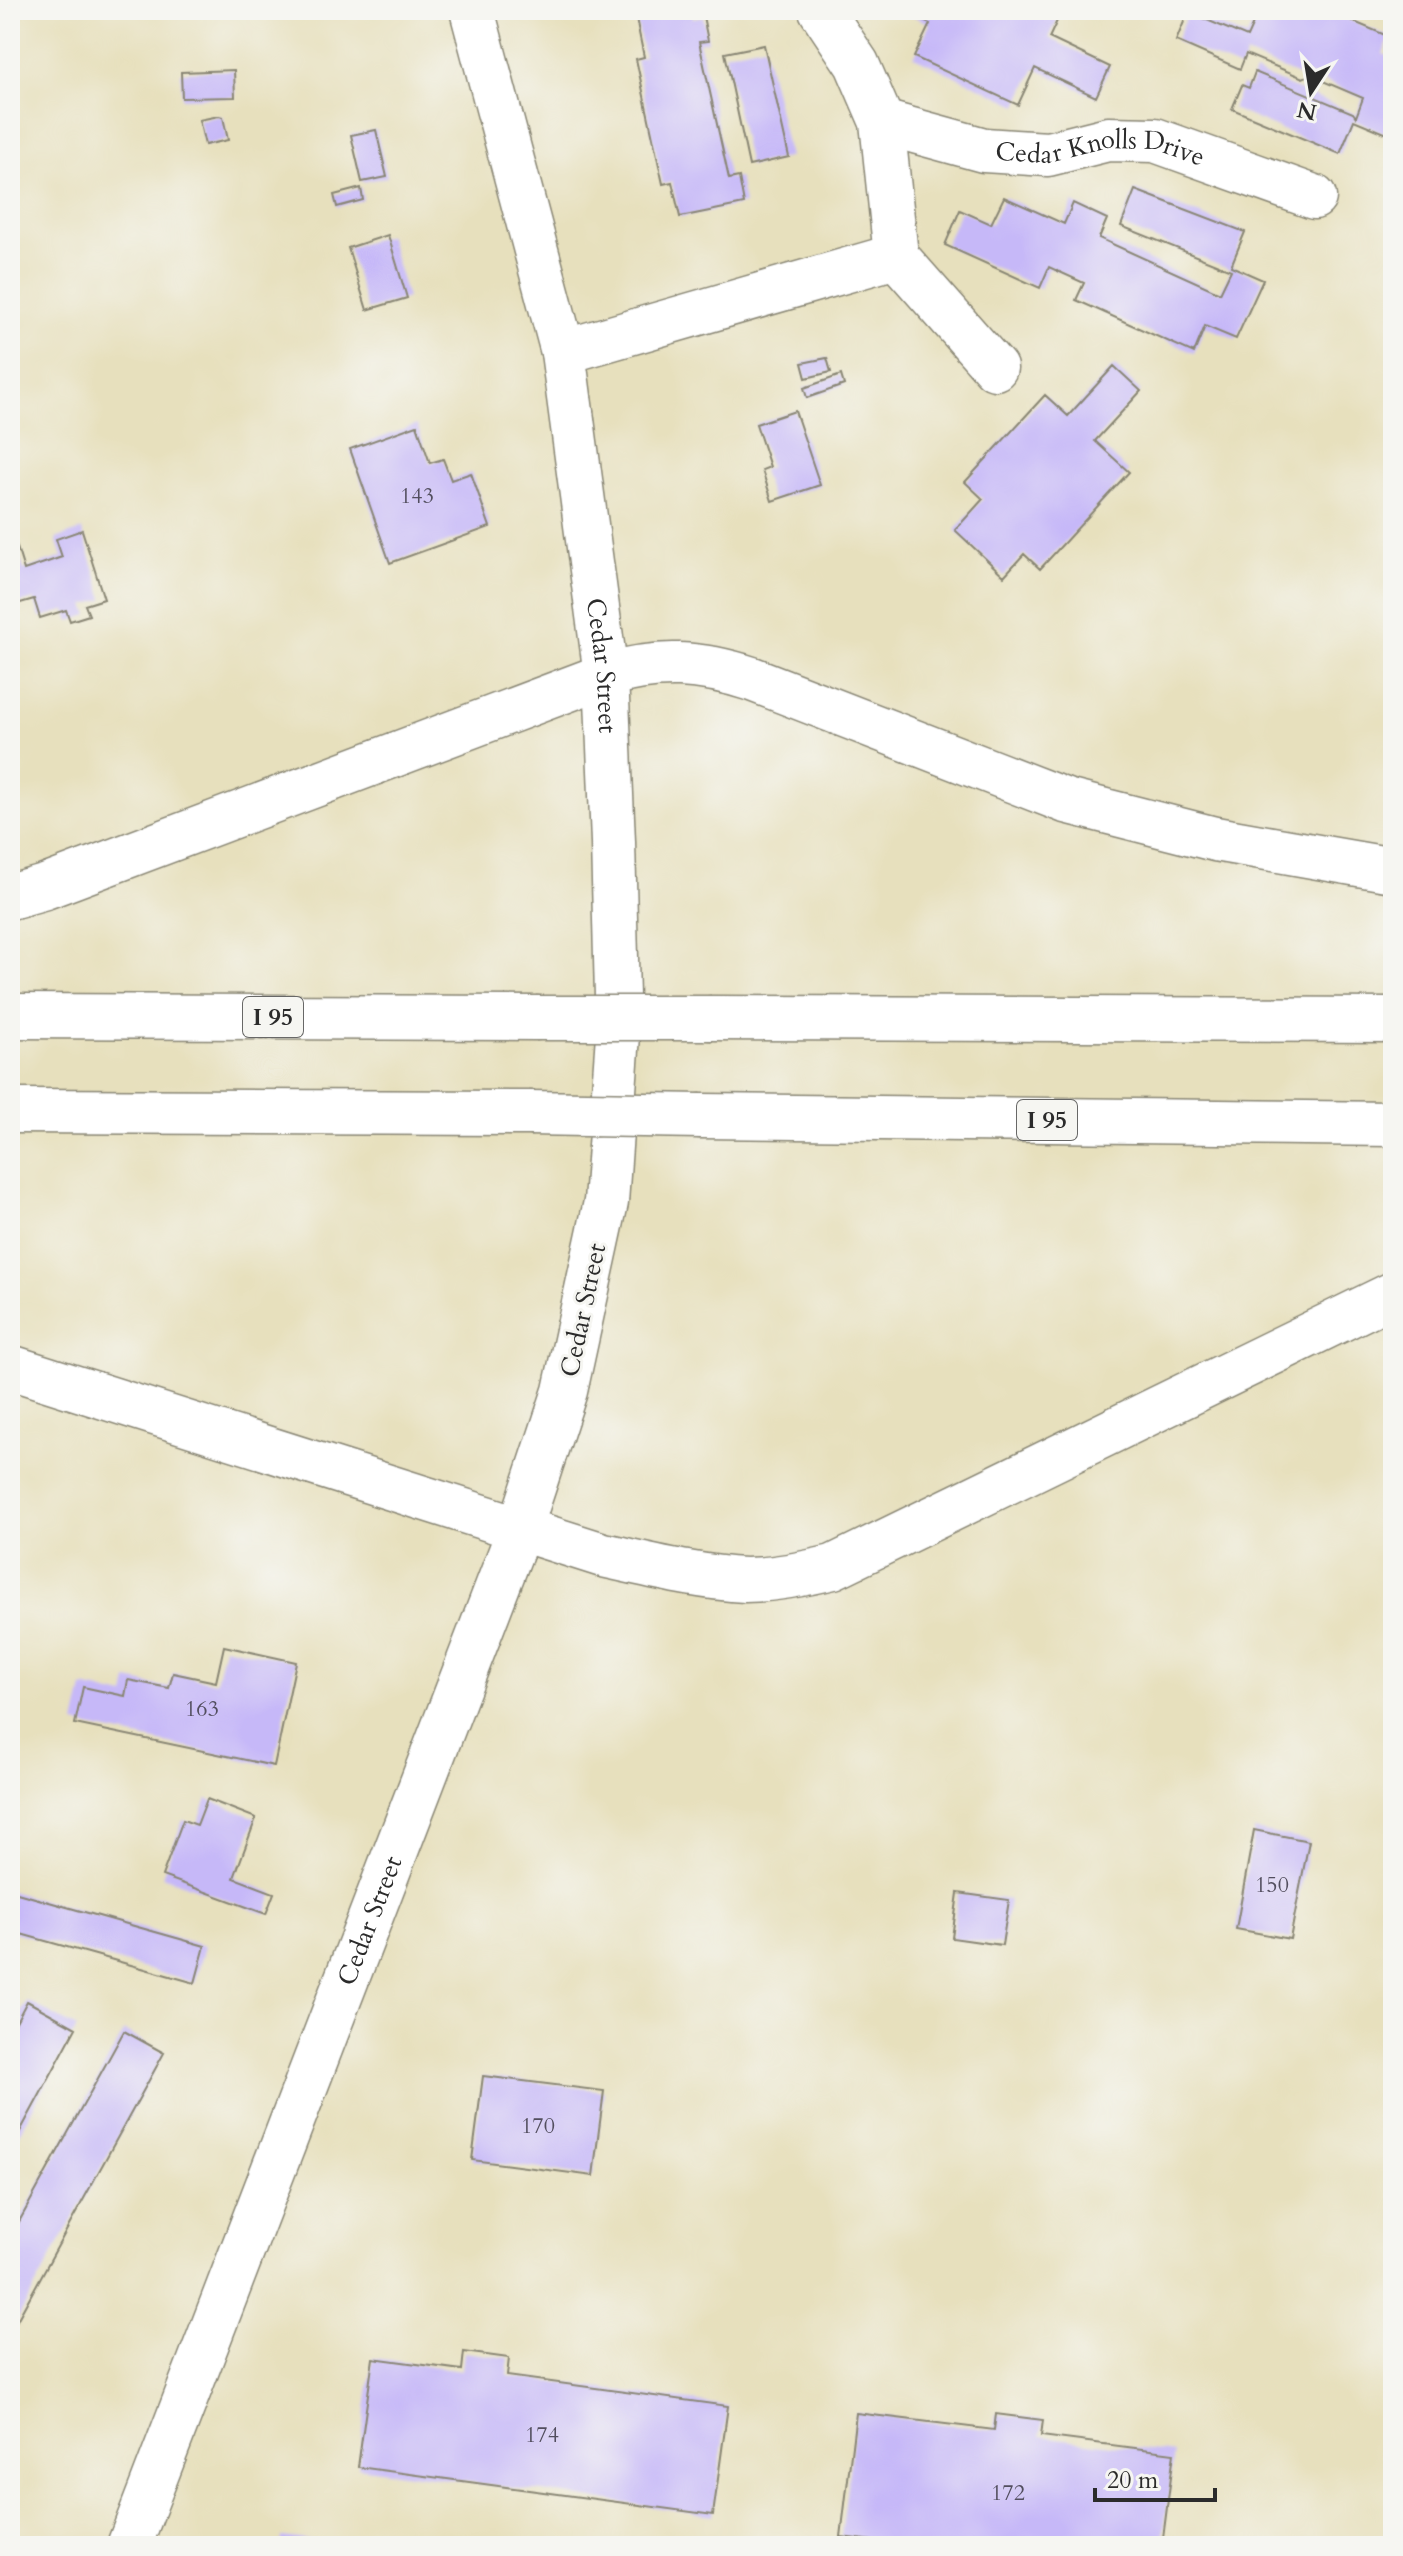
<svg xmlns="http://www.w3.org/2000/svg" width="1403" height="2556" font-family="Cardo,serif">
<rect width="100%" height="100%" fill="#f6f6f2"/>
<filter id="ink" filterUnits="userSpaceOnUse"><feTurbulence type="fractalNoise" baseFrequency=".0125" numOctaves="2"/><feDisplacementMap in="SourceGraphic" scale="16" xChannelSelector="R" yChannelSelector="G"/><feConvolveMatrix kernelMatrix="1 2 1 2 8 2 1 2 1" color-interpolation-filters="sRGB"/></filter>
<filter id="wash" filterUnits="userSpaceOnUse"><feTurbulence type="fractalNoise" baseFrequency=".006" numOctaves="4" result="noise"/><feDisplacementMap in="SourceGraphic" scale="32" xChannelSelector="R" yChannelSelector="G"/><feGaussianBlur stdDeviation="1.8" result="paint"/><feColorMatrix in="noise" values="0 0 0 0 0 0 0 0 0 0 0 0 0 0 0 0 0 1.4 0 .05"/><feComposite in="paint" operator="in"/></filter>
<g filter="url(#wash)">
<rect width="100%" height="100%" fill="#e7e0bd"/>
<g id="blocks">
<!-- building -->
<path fill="#c6b8f8" d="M626,10H692L693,18L703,16L708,41L699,42L729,179L739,177L744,204L680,217L672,182L663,184L636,59L644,57L636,18L628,20Z
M900,10H1062L1049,38L1110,67L1096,97L1035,68L1018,105L914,57L930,24Z
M1259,10H1326L1390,37L1383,54L1393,58L1392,136L1354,120L1340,154L1232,109L1242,85L1249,88L1255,72L1353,113L1356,117L1363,98L1309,75L1303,78L1246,54L1240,69L1176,41L1188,12L1247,37Z
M764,45L789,157L749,166L725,53Z
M234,70L235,97L182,98L181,72Z
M219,116L223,117L228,140L205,145L199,120Z
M376,130L387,177L362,182L351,135Z
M361,188L363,200L337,207L334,195Z
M1135,190L1245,232L1231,266L1263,280L1236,339L1205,326L1194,353L1076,300L1084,283L1049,267L1040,288L945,245L960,210L991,224L1004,197L1064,224L1073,203L1107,219L1099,238L1220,293L1231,270L1121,226Z
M388,235L407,298L367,310L348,248Z
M827,358L831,372L806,378L802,363Z
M1114,366L1141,391L1095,441L1129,472L1040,569L1024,554L1004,576L955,530L983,499L965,482L1045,395L1068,416Z
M841,375L844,385L807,398L804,388Z
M795,411L820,485L772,501L762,470L770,467L756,424Z
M417,425L430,463L443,459L451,480L471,473L490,527L390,563L350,449Z
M82,530L104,599L85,605L89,615L70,621L66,610L40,618L34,599L10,606V542L15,541L24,570L62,557L56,539Z
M224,1646L296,1662L274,1766L75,1724L83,1687L125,1696L128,1680L169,1688L173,1673L216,1682Z
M207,1799L256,1818L234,1878L274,1893L266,1914L162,1876L183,1820L197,1825Z
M1254,1830L1309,1841L1290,1939L1236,1929Z
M10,1891L205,1946L195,1983L10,1931Z
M958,1893L1009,1900L1002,1945L952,1938Z
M27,2001L76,2028L10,2150V2033Z
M124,2031L164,2053L10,2333V2238Z
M483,2076L604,2091L593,2176L472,2160Z
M464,2352L509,2358L507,2376L728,2406L713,2515L358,2467L373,2358L462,2370Z
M856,2413L994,2430L996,2414L1043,2420L1041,2436L1174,2453L1162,2546H913L841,2537Z
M282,2537L337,2544L336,2546H281Z"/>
</g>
</g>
<g filter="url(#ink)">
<use href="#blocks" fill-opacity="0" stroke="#898674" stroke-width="2"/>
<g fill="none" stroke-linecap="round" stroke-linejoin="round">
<!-- minor casing -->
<g stroke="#898674" stroke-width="47">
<g id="minor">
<path id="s1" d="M882,122L984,150L1048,154L1108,139L1155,140L1314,197"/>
<path d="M896,256L995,368"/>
<path d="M563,352L896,256L882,122L857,64L821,10"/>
</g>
</g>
<!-- secondary casing -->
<g stroke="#898674" stroke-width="47">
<g id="secondary">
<path id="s2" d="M129,2546L520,1528"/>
</g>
</g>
<!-- primary casing -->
<g stroke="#898674" stroke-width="47">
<g id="primary">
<path id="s3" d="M472,10L563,352L606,675L613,842L618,1035L606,1202L565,1391L520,1528"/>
</g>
</g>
<!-- motorway casing -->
<g stroke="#898674" stroke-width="47">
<path id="motorway" d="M10,897L45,887L606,675C659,660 700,662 752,679L1066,801L1215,839L1393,870
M10,1016L536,1018
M711,1018L1393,1020
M10,1111L529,1113
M701,1116L1393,1124
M10,1367L603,1555C649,1565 698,1578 745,1580C775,1580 804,1574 833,1567L1393,1294"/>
</g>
<!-- minor -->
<use href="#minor" stroke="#fff" stroke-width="44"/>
<!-- secondary -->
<use href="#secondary" stroke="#fff" stroke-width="44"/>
<!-- primary -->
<use href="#primary" stroke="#fff" stroke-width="44"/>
<!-- motorway -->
<use href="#motorway" stroke="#fff" stroke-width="44"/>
<!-- motorway-bridge casing -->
<g stroke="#898674" stroke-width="47" stroke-linecap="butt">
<path id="motorway-bridge" d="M536,1018H711
M529,1113L701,1116"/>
</g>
<!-- motorway-bridge -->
<use href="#motorway-bridge" stroke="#fff" stroke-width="44"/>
</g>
</g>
<g text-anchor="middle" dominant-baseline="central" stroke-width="6" stroke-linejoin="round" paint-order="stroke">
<!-- number labels -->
<g font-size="22" fill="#524e5e">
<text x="417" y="496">143</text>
<text x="202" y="1709">163</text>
<text x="1272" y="1885">150</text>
<text x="538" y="2126">170</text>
<text x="542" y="2435">174</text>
<text x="1008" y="2493">172</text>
</g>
<!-- shield labels -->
<g fill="#f6f6f2" stroke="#686867" stroke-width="2">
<rect x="243" y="997" width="60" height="40" rx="6"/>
<rect x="1017" y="1100" width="60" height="40" rx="6"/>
</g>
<g font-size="24" font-weight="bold" fill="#2b2b2b">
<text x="273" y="1017">I 95</text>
<text x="1047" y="1120">I 95</text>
</g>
<!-- street labels -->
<g font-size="26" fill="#2b2b2b" stroke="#f6f6f2">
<text stroke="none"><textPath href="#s1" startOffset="224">Cedar Knolls Drive</textPath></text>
<text stroke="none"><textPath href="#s3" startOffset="670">Cedar Street</textPath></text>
<text transform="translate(583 1310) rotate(-78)">Cedar Street</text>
<text stroke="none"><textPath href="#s2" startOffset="670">Cedar Street</textPath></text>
</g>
</g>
<!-- margin -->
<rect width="1403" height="2556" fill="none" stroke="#f6f6f2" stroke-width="40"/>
<!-- north arrow -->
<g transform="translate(1311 92) rotate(192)" stroke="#f6f6f2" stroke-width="6" paint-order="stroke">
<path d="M0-6L14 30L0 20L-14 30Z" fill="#2b2b2b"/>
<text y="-12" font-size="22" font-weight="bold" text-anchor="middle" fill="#2b2b2b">N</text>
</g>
<!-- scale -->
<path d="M1095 2488v12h120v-12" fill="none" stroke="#2b2b2b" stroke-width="4"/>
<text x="1107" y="2488" font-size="24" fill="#2b2b2b" stroke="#f6f6f2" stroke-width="6" paint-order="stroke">20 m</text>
</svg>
